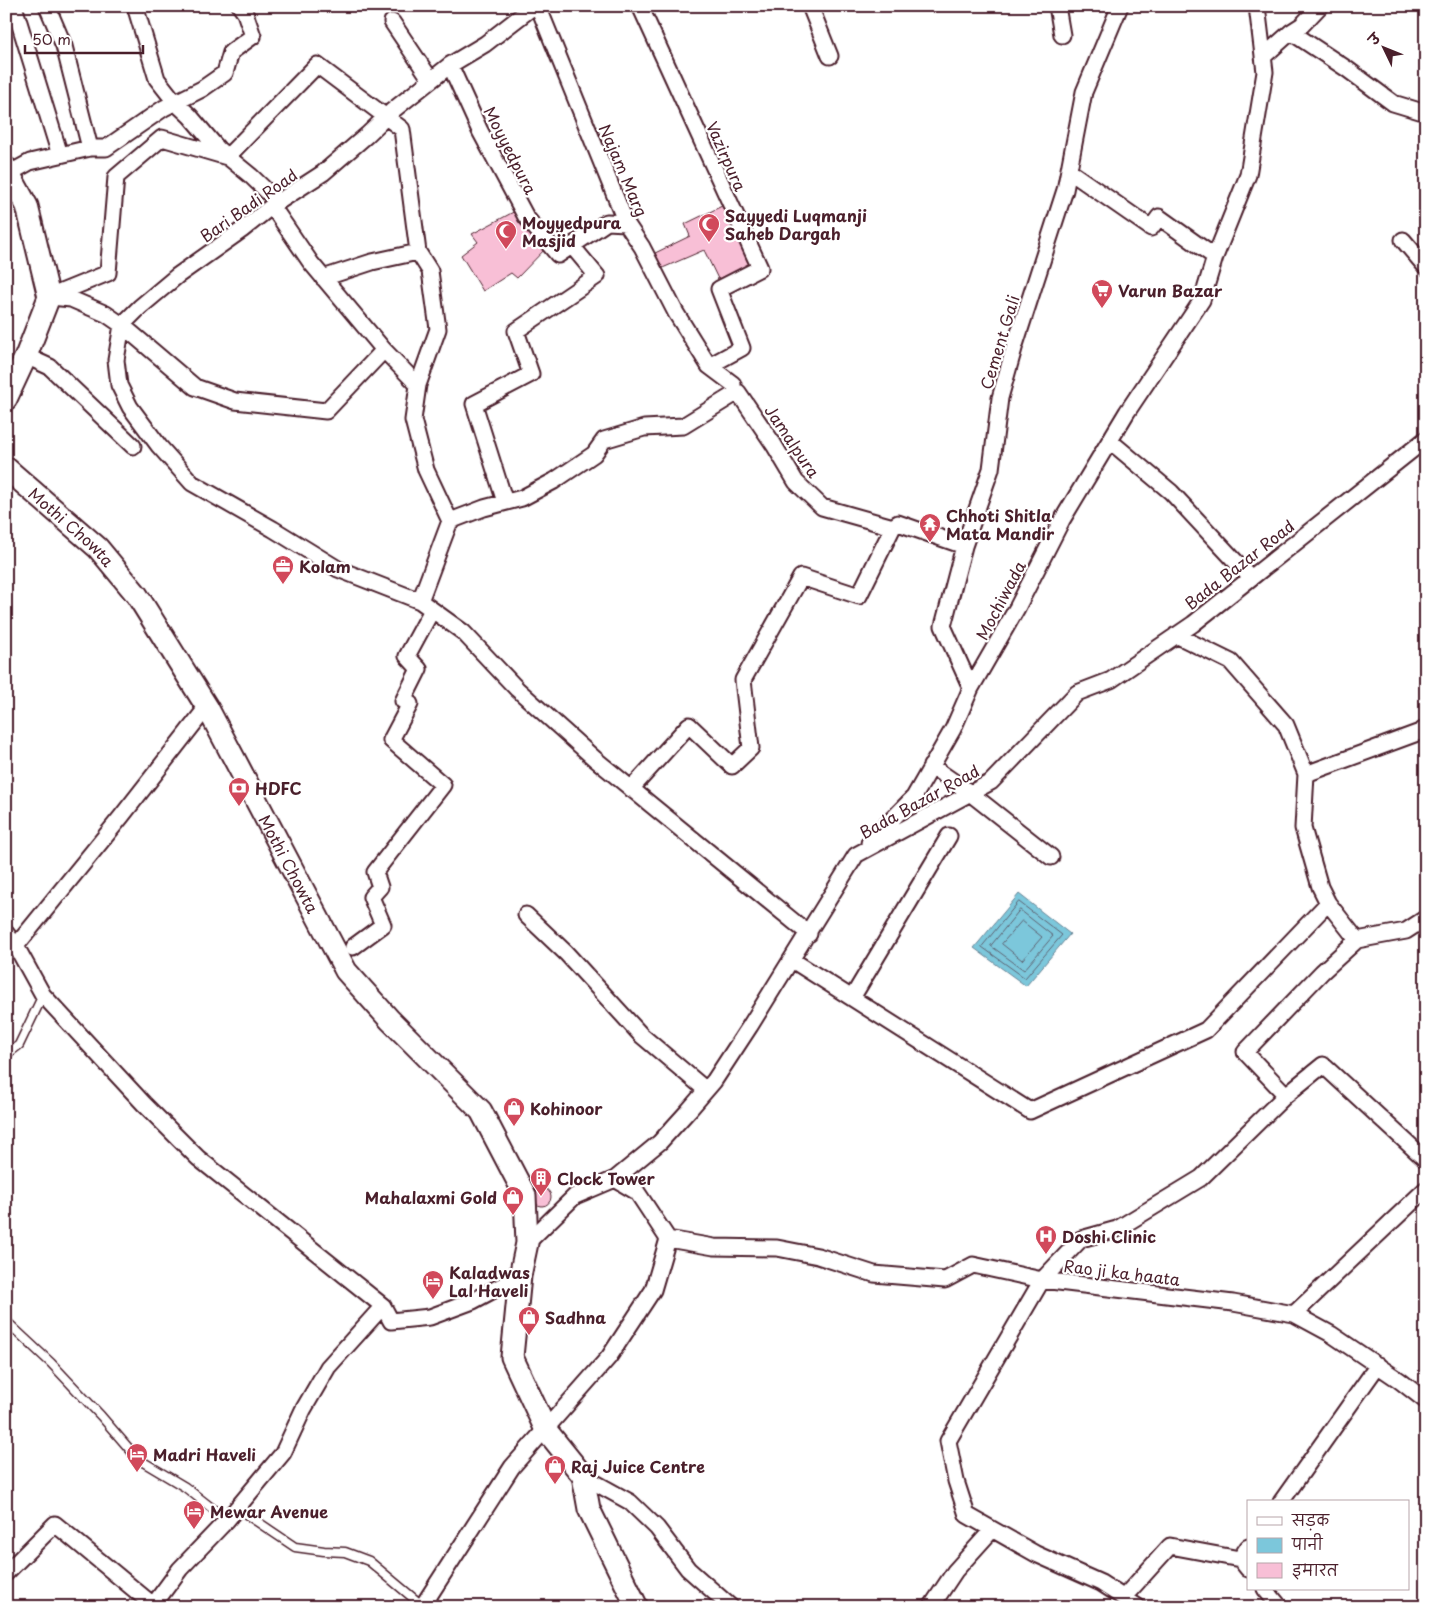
<svg xmlns="http://www.w3.org/2000/svg" width="1432" height="1613" font-family="'Playpen Sans','Playpen Sans Deva',sans-serif">
<rect width="100%" height="100%" fill="#fff"/>
<filter id="ink" filterUnits="userSpaceOnUse"><feTurbulence type="fractalNoise" baseFrequency=".02" numOctaves="2"/><feDisplacementMap in="SourceGraphic" scale="10" xChannelSelector="R" yChannelSelector="G"/><feConvolveMatrix kernelMatrix="1 2 1 2 8 2 1 2 1" color-interpolation-filters="sRGB"/></filter>
<g filter="url(#ink)">
<!-- water -->
<path fill="#7cc7db" stroke="#688495" d="M1019,894L1070,934L1026,986L974,948Z"/>
<g fill="none" stroke-linecap="round" stroke-linejoin="round">
<!-- shore -->
<path stroke="#5e6271" stroke-width="1" d="M1019,902L1062,935L1025,978L982,947Z
M1020,910L1053,936L1024,970L991,946Z
M1022,921L1042,937L1022,960L1002,944Z"/>
</g>
<!-- building -->
<path fill="#f8bfd6" stroke="#4a1f2b" d="M724,205L753,266L720,283L704,250L658,270L651,255L690,236L685,224Z
M521,208L549,245L517,278L511,273L483,291L461,255L478,242L472,234Z
M533 1197a9 9 0 1 1 18 0a9 9 0 1 1-18 0Z"/>
<g fill="none" stroke-linecap="round" stroke-linejoin="round">
<!-- lane casing -->
<g stroke="#4a1f2b" stroke-width="11">
<path id="lane" d="M6,1055L19,1045L43,995
M6,1321L51,1363L101,1416L138,1459L185,1487L227,1520
M237,1508L295,1547L324,1551L345,1552L369,1561L424,1607"/>
</g>
<!-- street casing -->
<g stroke="#4a1f2b" stroke-width="19">
<path id="street" d="M14,6L60,155
M47,6L64,46L90,148
M135,6L157,79L175,102L190,116L218,149L251,176L278,202
M534,6L485,44L450,65L392,111L367,135L323,173L272,206L242,230L177,276L140,307L122,325L116,360L119,385L130,407L159,446L192,483L273,529L338,569L420,601L463,632L517,689L595,759L809,934
M538,6L626,223L642,247L676,313L709,366L733,384
M640,6L760,268L719,289L742,348L709,366
M810,6L830,56
M1057,6L1062,35
M392,22L431,80
M1291,32L1347,69L1393,103L1426,113
M1263,57L1291,32L1302,25L1320,6
M450,65L480,131L526,217L558,255L607,222L626,223
M1069,171L1151,228L1159,217L1215,257
M10,173L30,162L90,148H106L164,108L202,89L225,73L231,52L253,36L245,13L240,6
M272,206L311,263L384,350L418,385
M1403,240L1426,267
M323,278L372,262L418,252L430,271L438,329L418,385L413,420L426,470L450,521L420,601
M49,297L108,273L116,177L162,138L227,157L317,65L402,129L418,252
M51,297L71,299L106,314L122,325L195,387L235,401L326,411L384,350
M26,356L50,367L133,446
M1110,441L1171,492L1251,578
M505,502L474,404L531,374L516,331L597,276L572,246
M450,521L484,508L522,498L554,481L594,454L604,440L644,428L683,426L738,392L774,445L796,482L822,507L893,527L898,523L964,546
M1176,635L1231,662L1286,725L1306,774L1303,828L1320,887L1328,903L1357,940
M971,688L943,626L964,546L991,469L1000,398L1015,345L1065,190L1084,92L1120,6
M931,766L970,793L1051,857
M1306,774L1420,732L1426,728
M631,789L689,725L732,766L751,748L743,680L801,577L859,596L893,527
M869,843L914,797L953,729L971,688L1017,608L1062,520L1127,412L1202,300L1215,257L1248,175L1265,72L1257,6
M526,915L566,953L641,1035L706,1090
M6,933L16,946L43,995L144,1104L198,1158L383,1306L391,1321L430,1317L473,1301L520,1276
M16,946L121,817L207,707
M353,947L383,925L371,897L380,887L375,872L443,785L391,740L410,704L403,701L419,669L407,656L432,610
M792,960L1030,1111L1206,1030L1328,903
M852,998L949,836
M1286,1095L1323,1065L1426,1160
M615,1179L637,1192L668,1239L714,1247L777,1248L818,1256L874,1274L945,1280L973,1265L1042,1280L1233,1303L1294,1314L1331,1334L1399,1380L1426,1401
M527,1243L575,1196L615,1179L660,1142L689,1110L714,1081L750,1026L856,855L991,782L1077,693L1111,680L1193,624L1426,439
M1294,1314L1426,1189
M583,1476L630,1502L657,1528L688,1569L731,1607
M1281,1502L1378,1365
M1248,1547L1240,1559L1248,1569
M6,1573L55,1524L153,1605
M1265,1589L1280,1607
M1124,1597L1170,1546L1240,1559
M152,1607L180,1569L227,1520L283,1453L303,1410L328,1367L383,1306
M422,1607L512,1467L609,1357L653,1290L668,1239
M931,1607L955,1571L992,1530
M1138,1607L1101,1583L1036,1554L967,1515L956,1481L948,1441L1042,1280L1081,1239L1117,1229L1201,1178L1286,1095L1245,1052L1322,972L1357,940L1406,931L1426,918"/>
</g>
<!-- secondary casing -->
<g stroke="#4a1f2b" stroke-width="25">
<g id="secondary">
<path d="M6,168L27,206L49,297L26,356L6,399"/>
<path id="s1" d="M6,468L98,548L137,595L207,707L346,971L390,1020L481,1111L525,1195L527,1243L520,1276L512,1357L546,1430L583,1476L589,1509L637,1607"/>
</g>
</g>
<!-- lane -->
<use href="#lane" stroke="#fff" stroke-width="8"/>
<!-- street -->
<use href="#street" stroke="#fff" stroke-width="15"/>
<!-- secondary -->
<use href="#secondary" stroke="#fff" stroke-width="21"/>
</g>
</g>
<!-- icons -->
<defs>
<g id="mosque-pin" transform="scale(1.125)"><path d="M0 17L-7.5 6A9.5 9.5 0 1 1 7.5 6Z" fill="#d1495b" stroke="#fff"/><path d="M3.5-4.9A6 6 0 1 0 3.5 4.9A5 5 0 1 1 3.5-4.9Z" fill="#fff"/></g>
<g id="supermarket-pin" transform="scale(1.125)"><path d="M0 17L-7.5 6A9.5 9.5 0 1 1 7.5 6Z" fill="#d1495b" stroke="#fff"/><path d="M-6-5.5h2.5l.6 2H6L4.5 2H-2.5L-4.4-4H-6ZM-1.5 3.2a1.3 1.3 0 1 0 .1 0ZM3 3.2a1.3 1.3 0 1 0 .1 0Z" fill="#fff"/></g>
<g id="temple-pin" transform="scale(1.125)"><path d="M0 17L-7.5 6A9.5 9.5 0 1 1 7.5 6Z" fill="#d1495b" stroke="#fff"/><path d="M0-6L5-2H3V0L6.5 2.5H4V6H1.5V3h-3V6H-4V2.5H-6.5L-3 0V-2H-5Z" fill="#fff"/></g>
<g id="office-pin" transform="scale(1.125)"><path d="M0 17L-7.5 6A9.5 9.5 0 1 1 7.5 6Z" fill="#d1495b" stroke="#fff"/><path d="M-6-3h4V-5.5h4V-3h4V5H-6ZM-1-4.5V-3h2v-1.5ZM-6 0V1H6V0Z" fill="#fff"/></g>
<g id="bank-pin" transform="scale(1.125)"><path d="M0 17L-7.5 6A9.5 9.5 0 1 1 7.5 6Z" fill="#d1495b" stroke="#fff"/><path d="M-6-4H6V4H-6ZM0-2.3a2.3 2.3 0 1 0 0 4.6a2.3 2.3 0 1 0 0-4.6Z" fill="#fff"/></g>
<g id="shop-pin" transform="scale(1.125)"><path d="M0 17L-7.5 6A9.5 9.5 0 1 1 7.5 6Z" fill="#d1495b" stroke="#fff"/><path d="M-5-2.5h2.3a2.7 3.5 0 0 1 5.4 0H5L5.5 6h-11ZM-1.5-2.5h3a1.5 2.3 0 0 0-3 0Z" fill="#fff"/></g>
<g id="building-pin" transform="scale(1.125)"><path d="M0 17L-7.5 6A9.5 9.5 0 1 1 7.5 6Z" fill="#d1495b" stroke="#fff"/><path d="M-4-6H4V6H1V3H-1V6H-4ZM-2.5-4.3h1.7v1.8h-1.7ZM.8-4.3h1.7v1.8H.8ZM-2.5-1h1.7V.8h-1.7ZM.8-1h1.7V.8H.8Z" fill="#fff"/></g>
<g id="hospital-pin" transform="scale(1.125)"><path d="M0 17L-7.5 6A9.5 9.5 0 1 1 7.5 6Z" fill="#d1495b" stroke="#fff"/><path d="M-5-5h3v3.5h4V-5h3V5h-3V1.5h-4V5h-3Z" fill="#fff"/></g>
<g id="hotel-pin" transform="scale(1.125)"><path d="M0 17L-7.5 6A9.5 9.5 0 1 1 7.5 6Z" fill="#d1495b" stroke="#fff"/><path d="M-6-4.5h1.5V1H6V5H4.5V3h-9V5H-6ZM-4 0a1.8 1.8 0 1 1 3.6 0ZM.5 0V-2.5h3Q6-2.5 6 0Z" fill="#fff"/></g>
</defs>
<g fill-rule="evenodd">
<use href="#mosque-pin" x="709" y="224"/>
<use href="#mosque-pin" x="506" y="231"/>
<use href="#supermarket-pin" x="1102" y="290"/>
<use href="#temple-pin" x="930" y="524"/>
<use href="#office-pin" x="283" y="566"/>
<use href="#bank-pin" x="239" y="788"/>
<use href="#shop-pin" x="514" y="1108"/>
<use href="#building-pin" x="541" y="1178"/>
<use href="#shop-pin" x="513" y="1197"/>
<use href="#hospital-pin" x="1046" y="1236"/>
<use href="#hotel-pin" x="433" y="1281"/>
<use href="#shop-pin" x="529" y="1317"/>
<use href="#hotel-pin" x="137" y="1454"/>
<use href="#shop-pin" x="555" y="1466"/>
<use href="#hotel-pin" x="194" y="1511"/>
</g>
<g text-anchor="middle" dominant-baseline="central" stroke-width="4.5" stroke-linejoin="round" paint-order="stroke">
<!-- street labels -->
<g font-size="16" fill="#4a1f2b" stroke="#fff">
<text transform="translate(511 150) rotate(63)">Moyyedpura</text>
<text transform="translate(727 156) rotate(66)">Vazirpura</text>
<text transform="translate(624 170) rotate(67)">Najam Marg</text>
<text transform="translate(248 205) rotate(-35)">Bari Badi Road</text>
<text transform="translate(999 342) rotate(-73)">Cement Gali</text>
<text transform="translate(793 441) rotate(56)">Jamalpura</text>
<text stroke="none"><textPath href="#s1" startOffset="88">Mothi Chowta</textPath></text>
<text transform="translate(1239 564) rotate(-38)">Bada Bazar Road</text>
<text transform="translate(1000 600) rotate(-62)">Mochiwada</text>
<text transform="translate(919 801) rotate(-29)">Bada Bazar Road</text>
<text stroke="none"><textPath href="#s1" startOffset="492">Mothi Chowta</textPath></text>
<text transform="translate(1122 1272) rotate(7)">Rao ji ka haata</text>
</g>
<!-- poi labels -->
<g font-size="16" font-weight="bold" fill="#4a1f2b" stroke="#fff" text-anchor="start">
<text x="725" y="215">Sayyedi Luqmanji<tspan x="725" dy="18">Saheb Dargah</tspan></text>
<text x="522" y="222">Moyyedpura<tspan x="522" dy="18">Masjid</tspan></text>
<text x="1118" y="290">Varun Bazar</text>
<text x="946" y="515">Chhoti Shitla<tspan x="946" dy="18">Mata Mandir</tspan></text>
<text x="299" y="566">Kolam</text>
<text x="255" y="788">HDFC</text>
<text x="530" y="1108">Kohinoor</text>
<text x="557" y="1178">Clock Tower</text>
<text x="497" y="1197" text-anchor="end">Mahalaxmi Gold</text>
<text x="1062" y="1236">Doshi Clinic</text>
<text x="449" y="1272">Kaladwas<tspan x="449" dy="18">Lal Haveli</tspan></text>
<text x="545" y="1317">Sadhna</text>
<text x="153" y="1454">Madri Haveli</text>
<text x="571" y="1466">Raj Juice Centre</text>
<text x="210" y="1511">Mewar Avenue</text>
</g>
</g>
<!-- margin -->
<rect width="1432" height="1613" fill="none" stroke="#fff" stroke-width="25"/>
<rect x="12" y="12" width="1407" height="1588" fill="none" stroke="#4a1f2b" stroke-width="2" filter="url(#ink)"/>
<!-- legend -->
<rect x="1247" y="1500" width="162" height="90" fill="#ffffff" stroke="#b7a5aa"/>
<rect x="1257" y="1517" width="25" height="8" fill="#ffffff" stroke="#b7a5aa"/>
<text x="1292" y="1526" font-size="15" fill="#4a1f2b">सड़क</text>
<rect x="1257" y="1538" width="25" height="15" fill="#7cc7db" stroke="#b7a5aa"/>
<text x="1292" y="1550" font-size="15" fill="#4a1f2b">पानी</text>
<rect x="1257" y="1563" width="25" height="15" fill="#f8bfd6" stroke="#b7a5aa"/>
<text x="1292" y="1576" font-size="15" fill="#4a1f2b">इमारत</text>
<!-- north arrow -->
<g transform="translate(1384 48) rotate(313)" stroke="#ffffff" stroke-width="4" paint-order="stroke">
<path d="M0-4L9 19L0 12L-9 19Z" fill="#4a1f2b"/>
<text y="-8" font-size="14" font-weight="bold" text-anchor="middle" fill="#4a1f2b">उ</text>
</g>
<!-- scale -->
<path d="M25 45v8h118v-8" fill="none" stroke="#4a1f2b" stroke-width="2.5"/>
<text x="32" y="45" font-size="15" fill="#4a1f2b" stroke="#ffffff" stroke-width="4" paint-order="stroke">50 m</text>
</svg>
